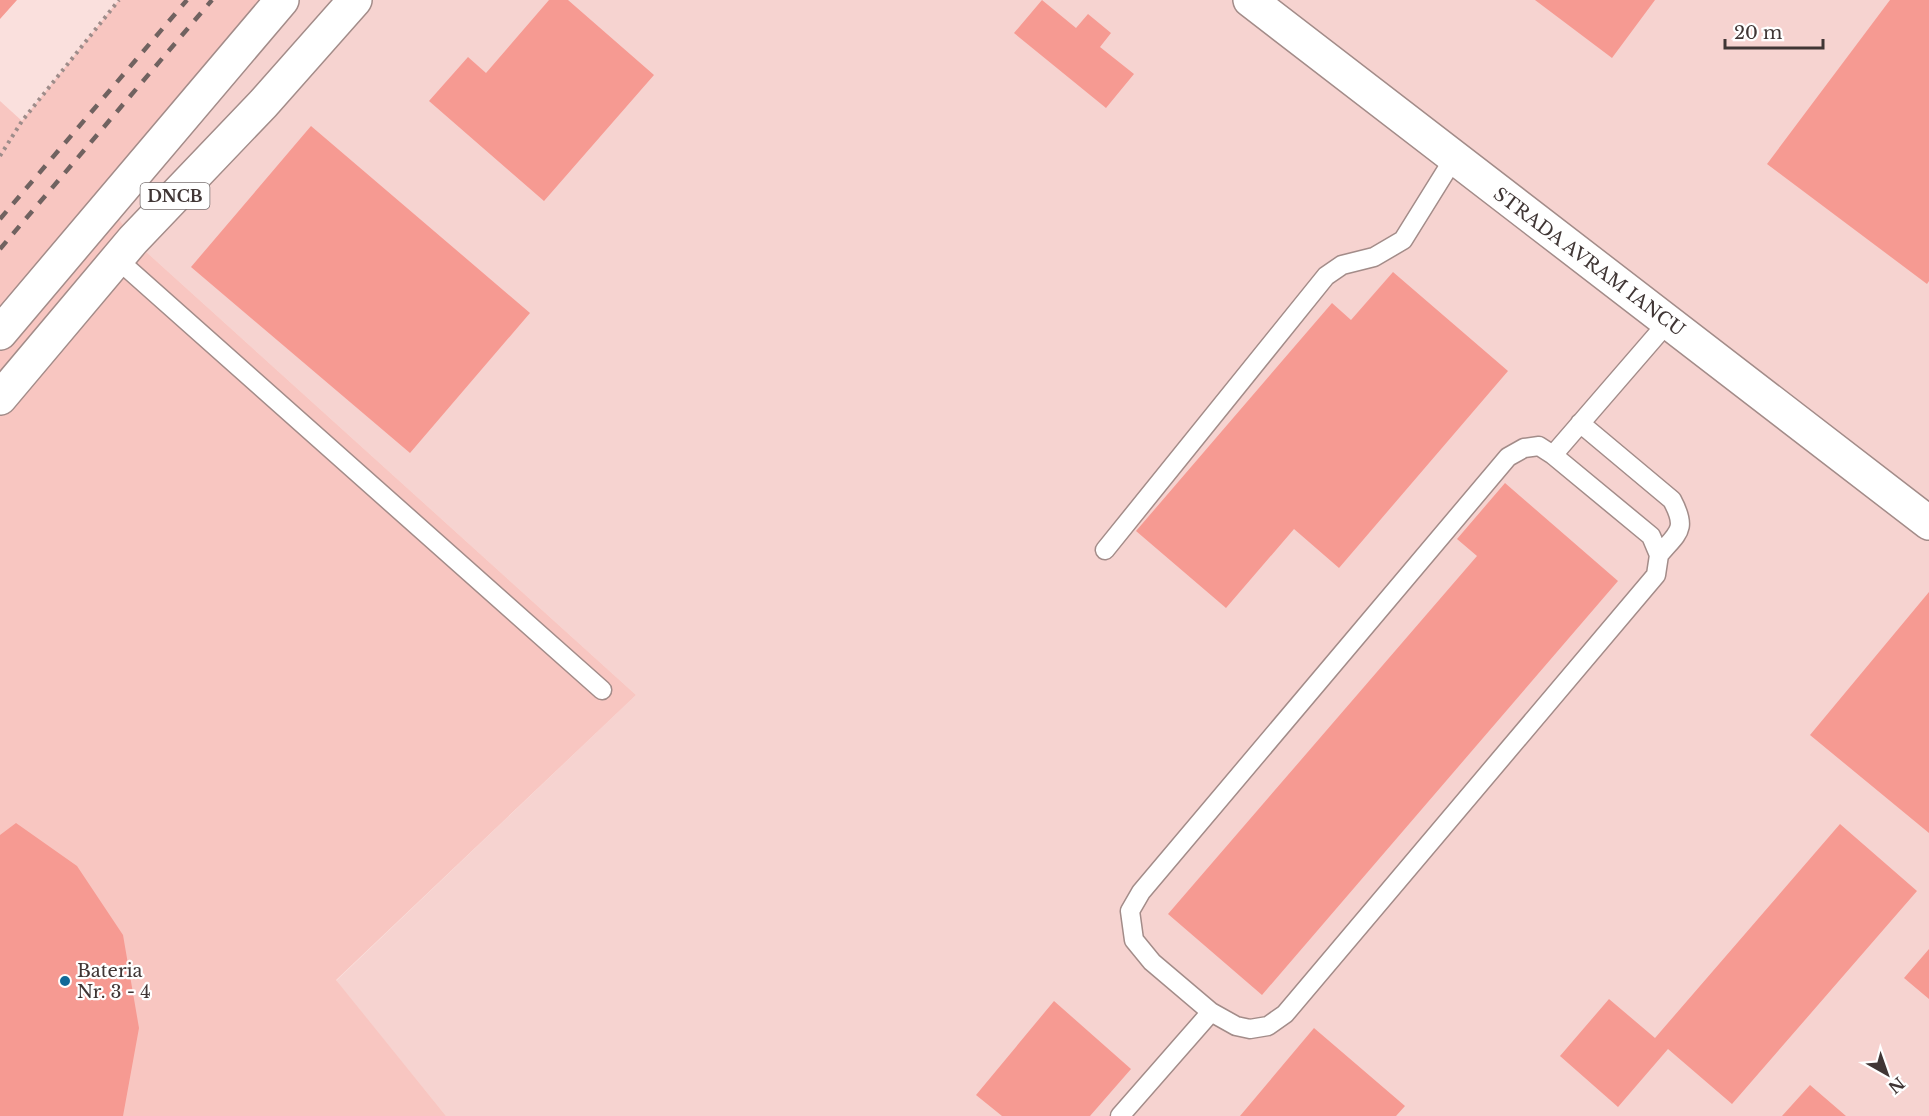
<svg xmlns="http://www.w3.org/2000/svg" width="1929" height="1116" font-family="'Libre Baskerville',serif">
<rect width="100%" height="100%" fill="#fae0dd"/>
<!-- built -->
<path fill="#f6d3d0" d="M282,0H1929V1116H446L336,981L636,695L133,240L109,204Z"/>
<!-- green -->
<path fill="#f8c6c1" d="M119,0H282L109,204L133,240L636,695L336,980L446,1116H0V101L22,121Z"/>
<!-- building -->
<path fill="#f69a92" d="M0,0H17L0,19Z
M549,0H568L654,75L544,201L429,101L468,57L486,73Z
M1042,0L1076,28L1088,14L1111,33L1100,47L1134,74L1106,108L1014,33Z
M1535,0H1655L1612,58Z
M1890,0H1929V281L1927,284L1767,164Z
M311,126L530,313L410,453L191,267Z
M1393,272L1508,371L1339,568L1294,529L1226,608L1136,531L1332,303L1351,320Z
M1505,483L1618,581L1262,995L1168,914L1477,556L1457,539Z
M1929,592V833L1810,735Z
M16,823L77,866L123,935L139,1028L123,1116H0V835Z
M1840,824L1917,891L1732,1104L1668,1049L1618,1107L1560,1056L1609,999L1655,1038Z
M1929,949V999L1904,978Z
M1054,1001L1131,1069L1090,1116H1002L976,1095Z
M1314,1028L1405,1106L1396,1116H1240Z
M1810,1085L1846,1116H1782Z"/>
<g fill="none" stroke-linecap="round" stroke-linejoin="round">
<!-- lane casing -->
<g stroke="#a38c89" stroke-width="21">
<path id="lane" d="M117,259L602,690
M1580,423L1672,500C1688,530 1678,532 1659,555
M1539,446L1553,455L1651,536L1659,555L1656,575L1285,1014L1268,1026L1250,1029L1236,1026L1211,1012L1152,962L1134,940L1130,911L1141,892L1508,457L1524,448Z
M1553,455L1668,322
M1105,550L1326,276L1342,265L1374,257L1403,240L1454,158
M1120,1116L1211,1012"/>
</g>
<!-- street casing -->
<g stroke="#a38c89" stroke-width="36">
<path id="street" d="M1250,0L1929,523"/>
</g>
<!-- primary casing -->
<g stroke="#a38c89" stroke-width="36">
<path id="primary" d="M0,333L282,0
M0,398L133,240L263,104L355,0"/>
</g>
<!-- path -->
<path stroke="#9e8c8a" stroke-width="4" stroke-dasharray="3 4.5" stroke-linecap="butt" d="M0,156L22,121L119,0"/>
<!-- lane -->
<use href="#lane" stroke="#fff" stroke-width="18"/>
<!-- street -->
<use href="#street" stroke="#fff" stroke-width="33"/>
<!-- primary -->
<use href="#primary" stroke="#fff" stroke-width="33"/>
<!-- rail -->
<path stroke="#706260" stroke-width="4.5" stroke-dasharray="10 10" stroke-linecap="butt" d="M0,219L187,0
M0,249L212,0"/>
</g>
<!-- markers -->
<circle fill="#116999" stroke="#fff" stroke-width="2" cx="65" cy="981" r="6"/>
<g text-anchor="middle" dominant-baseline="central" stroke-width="4.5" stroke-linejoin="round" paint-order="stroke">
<!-- shield labels -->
<rect fill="#fff" stroke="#797272" stroke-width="1.5" x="140.5" y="183" width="69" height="26" rx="4.5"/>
<g font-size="16" font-weight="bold" fill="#403635">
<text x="175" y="196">DNCB</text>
</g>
<!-- street labels -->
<g font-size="18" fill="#403635" stroke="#fff">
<text transform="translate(1589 262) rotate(37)">STRADA AVRAM IANCU</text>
</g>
<!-- poi labels -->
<g font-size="18" fill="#403635" stroke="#fff" text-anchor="start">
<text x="77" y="971">Bateria<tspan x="77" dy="21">Nr. 3 - 4</tspan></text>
</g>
</g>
<!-- north arrow -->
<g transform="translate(1887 1074) rotate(140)" stroke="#ffffff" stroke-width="4.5" paint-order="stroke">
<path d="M0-4.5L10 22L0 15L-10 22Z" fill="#403635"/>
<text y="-9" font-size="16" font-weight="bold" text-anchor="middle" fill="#403635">N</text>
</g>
<!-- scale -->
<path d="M1725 39v9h98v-9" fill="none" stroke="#403635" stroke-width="3"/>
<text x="1734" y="39" font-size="18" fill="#403635" stroke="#ffffff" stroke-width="4.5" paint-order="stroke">20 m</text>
</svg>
